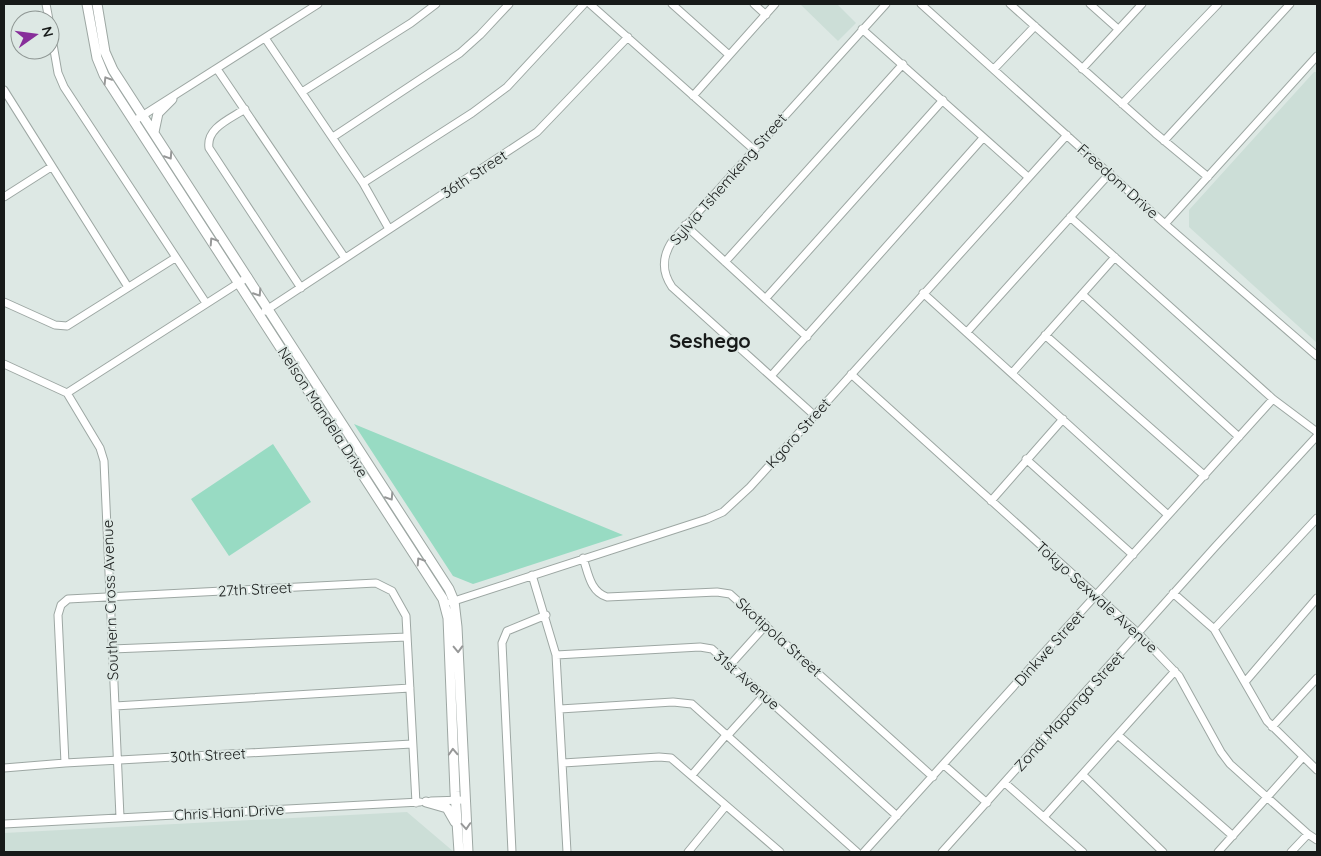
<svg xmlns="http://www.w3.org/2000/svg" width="1321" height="856" font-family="Quicksand,sans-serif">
<rect width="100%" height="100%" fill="#dde8e4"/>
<!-- built -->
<path fill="#ccded7" d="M800,4H837L856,23L838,41Z
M1314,72H1317V343L1189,227V210Z
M407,812L454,852H4V833Z"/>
<!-- green -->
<path fill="#98dbc3" d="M354,424L623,535L473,584L453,576Z
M273,444L311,502L229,556L191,499Z"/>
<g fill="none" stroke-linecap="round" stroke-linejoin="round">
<!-- minor casing -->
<g stroke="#9da7a3" stroke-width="9">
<path id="minor" d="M46,4L49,20
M590,4L753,149
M672,4L728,54
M754,4L766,15
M921,4L1165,224L1317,356
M1010,4L1155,133L1208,177
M1090,4L1118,29
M50,27L58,73L64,87L206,303
M862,29L1028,177
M265,38L363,183L389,229
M217,69L345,258
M994,69L1035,26
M1082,69L1142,4
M4,90L128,287
M302,92L411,23L436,4
M693,96L775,4
M1122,104L1218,4
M245,109C230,119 206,128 209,148L301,288
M134,121L318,4
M333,137L460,53L480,35L509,4
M1164,141L1290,4
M363,183L472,113L507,87L584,4
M4,197L51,167
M1070,217L1273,399L1317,432
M1165,224L1317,56
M685,225L807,337
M725,262L903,64
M923,293L1168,515
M1082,294L1239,437
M766,298L943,100
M4,302L55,325L67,326L175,258
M265,311L537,132L628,37
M967,332L1110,173
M1045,335L1205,476
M4,364L67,393
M1013,372L1115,257
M851,374L1138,633L1179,676L1221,752L1230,764L1308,834L1317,840
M771,376L983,138
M67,393L100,448L104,461L120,817
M67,393L248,277
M814,415L672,287C661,271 662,256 673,240L886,4
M1026,459L1133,555
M991,501L1063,419
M583,558C588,572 590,592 607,597L717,592L730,594L933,777
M532,575L556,655L567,852
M1173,593L1214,629L1267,721L1317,770
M451,602L707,519L723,512L750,487L1067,135
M1214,629L1317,518
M112,649L407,637
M556,655L700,647L712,649L897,816
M731,664L766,625
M1245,682L1317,598
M115,706L410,688
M560,709L673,702L692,704L857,852
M1272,727L1317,678
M728,735L764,695
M1119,736L1233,836
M65,763L58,615L61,605L68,599L376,583L392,591L406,616L416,803
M563,763L659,757L671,758L780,852
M944,765L987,803
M4,768L65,763L412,744
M692,775L727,734
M1084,776L1163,852
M1005,783L1083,852
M431,801L464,800
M1044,817L1175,671
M4,824L420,802
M512,852L502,643L507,631L546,615
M688,852L725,807
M864,852L1273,399
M942,852L1215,547L1317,436
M1218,852L1303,757
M1291,852L1308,834"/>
</g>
<!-- major casing -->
<g stroke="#9da7a3" stroke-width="11">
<path id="major" d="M87,4L97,58L104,75L443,599L448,618L455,792L459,852
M97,4L105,52L113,70L449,589L454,601L457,627L468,852
M154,132L158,113L172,99
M426,802L447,808L455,822"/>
</g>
<!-- minor -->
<use href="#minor" stroke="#fff" stroke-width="7"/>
<!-- major -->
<use href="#major" stroke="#fff" stroke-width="9"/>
</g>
<!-- one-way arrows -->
<defs><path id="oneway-chevron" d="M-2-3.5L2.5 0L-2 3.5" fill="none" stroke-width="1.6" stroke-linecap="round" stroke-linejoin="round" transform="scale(1.25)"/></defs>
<g stroke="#979898">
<use href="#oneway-chevron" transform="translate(107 80) rotate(-122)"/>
<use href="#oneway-chevron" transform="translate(169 156) rotate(57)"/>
<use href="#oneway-chevron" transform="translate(213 241) rotate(-123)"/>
<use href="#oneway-chevron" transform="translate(258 293) rotate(57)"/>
<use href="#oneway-chevron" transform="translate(390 497) rotate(57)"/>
<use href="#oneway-chevron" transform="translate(420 561) rotate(-123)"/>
<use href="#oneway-chevron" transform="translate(458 649) rotate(88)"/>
<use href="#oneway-chevron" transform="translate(453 752) rotate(-93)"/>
<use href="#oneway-chevron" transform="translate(466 826) rotate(86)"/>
</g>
<g text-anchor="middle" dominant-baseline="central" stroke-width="4" stroke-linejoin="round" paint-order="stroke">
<!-- street labels -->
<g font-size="15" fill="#171a19" stroke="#dde8e4">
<text transform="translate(474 174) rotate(-33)">36th Street</text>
<text transform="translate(728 179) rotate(-49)">Sylvia Tshemkeng Street</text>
<text transform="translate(1118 181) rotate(42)">Freedom Drive</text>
<text transform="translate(323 412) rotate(57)">Nelson Mandela Drive</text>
<text transform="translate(798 433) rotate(-48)">Kgoro Street</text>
<text transform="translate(255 589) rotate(-3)">27th Street</text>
<text transform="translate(1097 597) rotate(42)">Tokyo Sexwale Avenue</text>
<text transform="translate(110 600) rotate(-92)">Southern Cross Avenue</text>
<text transform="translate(779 637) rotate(42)">Skotipola Street</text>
<text transform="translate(1049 648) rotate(-48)">Dinkwe Street</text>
<text transform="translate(747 680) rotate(41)">31st Avenue</text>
<text transform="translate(1069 711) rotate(-48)">Zondi Mapanga Street</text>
<text transform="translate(208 755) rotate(-3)">30th Street</text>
<text transform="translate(229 812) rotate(-3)">Chris Hani Drive</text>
</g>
<!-- district labels -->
<g font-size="20" font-weight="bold" fill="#171a19" stroke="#dde8e4">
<text x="710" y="340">Seshego</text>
</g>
</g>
<!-- border -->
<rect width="1321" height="856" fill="none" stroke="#171a19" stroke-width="10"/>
<!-- north arrow -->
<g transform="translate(35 35) rotate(76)"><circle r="24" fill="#dde8e4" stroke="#8e9693"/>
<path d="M0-4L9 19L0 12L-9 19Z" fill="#872e9a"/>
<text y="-8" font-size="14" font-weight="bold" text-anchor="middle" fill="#171a19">N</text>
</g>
</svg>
